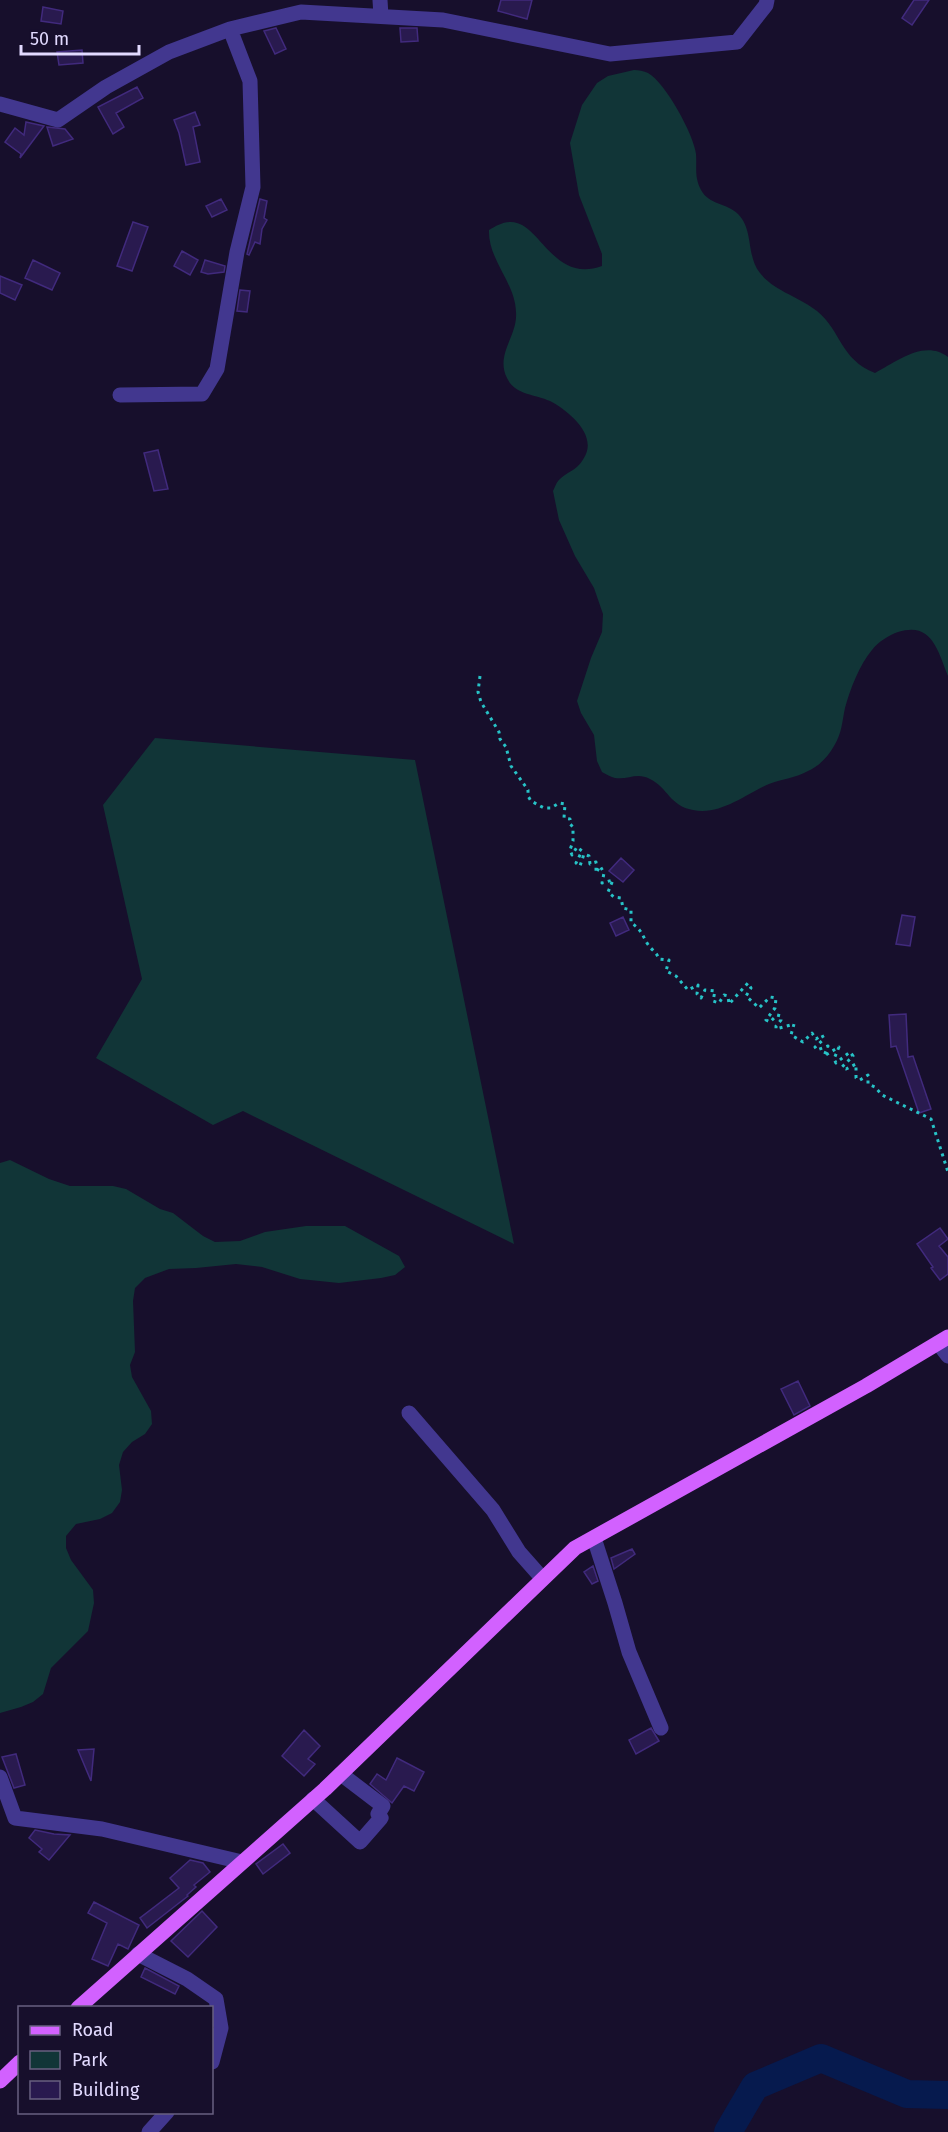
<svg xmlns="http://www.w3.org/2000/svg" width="948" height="2132" font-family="'Fira Sans',sans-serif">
<rect width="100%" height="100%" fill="#170f2c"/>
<!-- green -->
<path fill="#113537" d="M634,70C638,70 644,71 648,73C665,82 694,135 696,154C697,167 694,177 701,190C709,205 727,203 738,214C754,230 746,256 760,273C774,291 800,297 817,311C842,332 840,359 875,373C897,361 925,339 948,357V676C938,651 932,621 898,632C889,635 878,642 872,650C860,664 850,689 845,708C842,722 842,733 834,746C828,757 819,766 808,771C796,778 782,779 769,784C746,794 720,816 693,810C670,806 668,788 650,779C637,772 628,780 615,778C611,777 606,774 602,772L597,761L594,735L581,713L577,701L591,658L602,632L603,614L594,588L575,556L559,520L553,491C555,487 557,481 560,479C571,469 578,471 586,454C595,432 567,410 550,401C535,394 515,395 507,378C495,354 518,336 516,312C515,282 488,260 489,230C496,226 502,222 511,222C540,222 553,284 602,266V254L579,195L570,143L582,105L597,83L608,76Z
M155,738L415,760L514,1244L243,1111L213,1125L96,1058L142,979L103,805Z
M10,1160L49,1179L70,1186H113L126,1189L160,1209L173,1213L203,1236L215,1242L240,1241L265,1232L306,1226H345L399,1256L405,1267L395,1275L381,1278L339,1283L300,1279L262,1267L236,1264L196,1268L169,1269L145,1278L135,1288L133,1301L135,1352L130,1365L132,1377L151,1411L152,1424L145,1434L132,1442L123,1452L119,1465L122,1490L120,1502L112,1513L100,1519L76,1524L66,1536V1548L71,1560L93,1590L94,1603L88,1631L51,1668L43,1694L33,1702L21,1707L0,1713V1163Z"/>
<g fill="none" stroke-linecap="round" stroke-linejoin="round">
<!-- river -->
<path stroke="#061a4e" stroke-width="28" d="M728,2132L755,2086L821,2058L907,2094L948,2095"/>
</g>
<!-- building -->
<path fill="#291a4f" stroke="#412a7d" stroke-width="1.5" d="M501,0H532L527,19L498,11Z
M914,0H929L912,25L902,18Z
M43,7L63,11L61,24L41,21Z
M276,28L286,49L275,54L264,31Z
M400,28H417L418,41L401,42Z
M82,50L83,63L59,65L57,52Z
M137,87L143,98L116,113L124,127L113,134L98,107Z
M195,112L200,125L193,127L200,162L186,165L179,133L174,120Z
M26,122L44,126L20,158L21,154L5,142L15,128L24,135Z
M47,127L65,129L73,139L53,146Z
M221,199L227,210L212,217L206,206Z
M260,199L267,201L264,218L267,220L262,229L260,244L255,242L249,255L247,254Z
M133,222L148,227L132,271L117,266Z
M182,251L198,260L190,275L174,266Z
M33,260L60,273L52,290L25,278Z
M205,260L225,266L224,272L208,274L201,272Z
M0,276L22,285L15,300L0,293Z
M240,290L250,291L247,312L237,311Z
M158,450L168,489L154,491L144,453Z
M621,858L634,870L623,882L609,871Z
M902,915L915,917L910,946L896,944Z
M623,917L629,930L616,936L610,923Z
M906,1014L908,1057L913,1056L931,1109L919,1113L896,1046L891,1047L889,1015Z
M940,1228L948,1239L939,1246L948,1257V1274L940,1280L931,1268L933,1267L917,1244Z
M798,1381L810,1406L794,1415L781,1389Z
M632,1549L635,1554L614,1569L611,1558Z
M593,1566L598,1581L592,1584L584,1572Z
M651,1728L659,1741L636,1754L629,1740Z
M304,1730L320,1746L308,1759L315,1764L304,1776L282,1756Z
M94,1749L91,1781L78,1750Z
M16,1754L25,1785L14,1788L2,1757Z
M397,1758L424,1772L414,1791L404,1786L392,1803L370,1784L377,1774L386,1780Z
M35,1830L54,1834L70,1835L49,1860L39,1852L42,1849L29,1838Z
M283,1844L290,1853L263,1874L256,1864Z
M190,1860L203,1863L210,1872L194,1885L196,1887L187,1895L188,1896L147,1928L140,1918L179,1888L170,1878Z
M94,1902L139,1925L128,1949L118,1944L108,1966L92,1959L107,1923L88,1913Z
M202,1911L217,1927L188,1957L171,1941Z
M145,1968L179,1986L175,1994L141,1977Z"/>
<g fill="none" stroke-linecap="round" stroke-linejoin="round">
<!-- path -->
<path stroke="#27c3c7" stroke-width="3" stroke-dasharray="3 4.5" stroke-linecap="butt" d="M480,676L478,692L481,702L499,732L500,739L506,747L511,766L528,790V796L531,801L544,808H551L559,803L565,804L564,818L570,819V824L573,827V841L570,850L572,855L577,847L582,851L576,863L580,866L584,854L589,856L590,864L596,862V873L600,866L604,873L602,883L613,880L608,892L614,897L621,898L623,908L631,910V923C640,928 642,934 647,943C651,950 656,951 659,959L669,960L666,971L676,976L688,990L698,985L697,994L701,998L705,990L715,991L713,1001L719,1003L724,995L728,996L729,1004L748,983L751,988L746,996L759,1008L770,997L776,998L775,1008L766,1020L770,1022L777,1015L781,1016V1020L776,1026V1029L794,1024L791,1035L803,1042L812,1033L816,1039L822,1035L824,1039L815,1047L817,1050L828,1046L824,1056L839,1047L834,1059L836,1063L850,1052L853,1056L842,1067L846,1069L856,1064V1078L860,1080L868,1075V1084L875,1087L882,1095L931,1119L948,1172"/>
<!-- minor -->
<path stroke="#42378f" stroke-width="15" d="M380,0L381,16
M0,104L58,120L106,87L169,52L230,29L301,12L443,20L610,54L737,42L766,5L767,0
M120,395L202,394L217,369L237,252L253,187L250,81L230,29
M938,1343L948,1356
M409,1413L493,1510L519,1552L542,1578
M594,1538L615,1603L629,1652L661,1728
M0,1777L15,1818L102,1829L242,1862
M313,1799L360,1842L381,1818L378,1814L383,1806L341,1774
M138,1954L187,1979L216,1999L221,2028L212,2062
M149,2132L167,2112"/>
<!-- major -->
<path stroke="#d261ff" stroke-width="15" d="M78,2008L325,1789L575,1548L866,1386L948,1337
M0,2081L20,2062"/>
</g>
<!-- legend -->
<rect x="18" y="2006" width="195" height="108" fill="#170f2c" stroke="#686080" stroke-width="1.5"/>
<rect x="30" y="2026" width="30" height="9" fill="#d261ff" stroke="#686080" stroke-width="1.5"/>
<text x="72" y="2036" font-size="18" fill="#e2daff">Road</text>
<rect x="30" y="2051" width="30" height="18" fill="#113537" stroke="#686080" stroke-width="1.5"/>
<text x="72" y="2066" font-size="18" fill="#e2daff">Park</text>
<rect x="30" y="2081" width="30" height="18" fill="#291a4f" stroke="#686080" stroke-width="1.5"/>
<text x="72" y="2096" font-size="18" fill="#e2daff">Building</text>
<!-- scale -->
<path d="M21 45v9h118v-9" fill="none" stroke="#e2daff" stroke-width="3"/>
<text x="30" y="45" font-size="18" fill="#e2daff" stroke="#170f2c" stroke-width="4.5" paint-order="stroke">50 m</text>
</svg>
